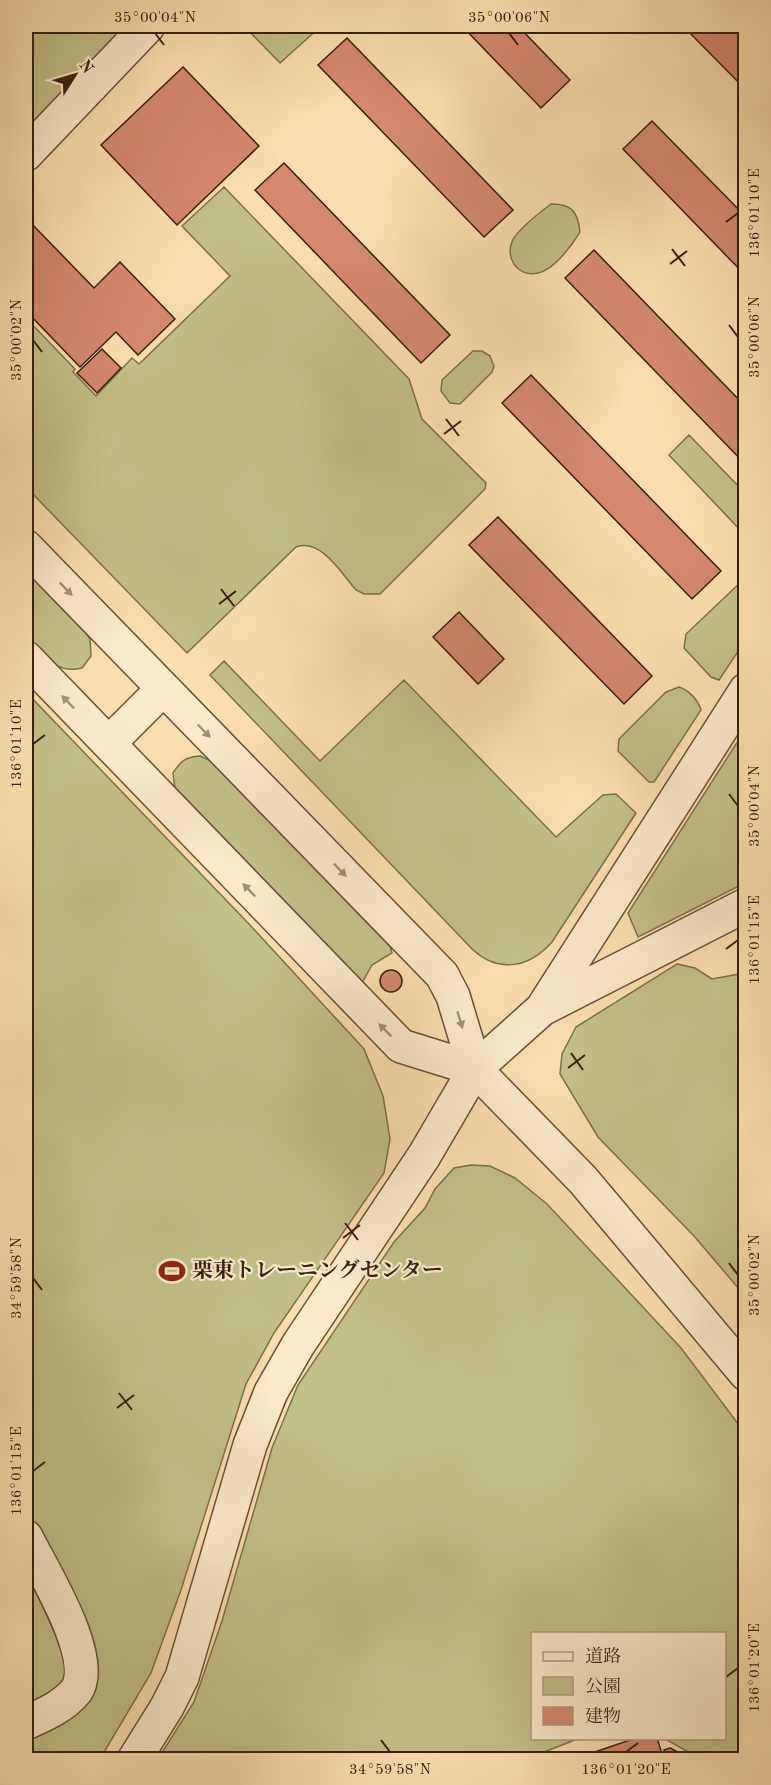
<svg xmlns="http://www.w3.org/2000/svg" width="771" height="1785" font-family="'Old Standard TT','Noto Serif JP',serif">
<rect width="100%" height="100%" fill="#fbdeaf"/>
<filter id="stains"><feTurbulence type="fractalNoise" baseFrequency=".00333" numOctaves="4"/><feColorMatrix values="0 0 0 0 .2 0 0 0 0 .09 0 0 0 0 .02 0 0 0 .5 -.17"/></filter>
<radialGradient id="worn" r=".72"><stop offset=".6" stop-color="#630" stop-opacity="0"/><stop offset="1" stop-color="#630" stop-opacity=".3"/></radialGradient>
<!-- green -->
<path fill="#c1c088" stroke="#7c704d" stroke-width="1.5" d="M26,26H125L26,130Z
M244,26H321L280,63Z
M224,187L409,379L422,419L486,483L485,489L380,594H364L356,590C341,573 321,538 296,547L187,653L26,487V318L75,369L73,372L96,396L132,358L139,364L230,276L182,226Z
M551,204C571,204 578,211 580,232C572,245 554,270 538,273C517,278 503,256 514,238C522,226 539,213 551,204Z
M473,351H482L490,356L494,366L492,372L460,404L450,403L441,391L442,380Z
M689,435L745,493V535L669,455Z
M26,571L84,630L90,639L91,656L82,668C55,675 43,654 26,636Z
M742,581H745V641L719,680L711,677L684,648L686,634Z
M224,661L320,761L404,680L556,837L603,795L616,794L636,813L552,942C530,967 500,974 473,950L210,675Z
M679,687C689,690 698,700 701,710L654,782H649L618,751L619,739L666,692Z
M26,692L250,925L364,1049L383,1096L390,1139L384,1173L274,1333L246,1384L181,1590L151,1673L100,1759H26Z
M745,730V883L638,937L628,913Z
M200,756L211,761L390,946L392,953L372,965L362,983L175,789L173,773C181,761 185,757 200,756Z
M677,964L695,968L712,979L745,973V1296L694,1236L598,1137L560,1074L562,1054L576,1027Z
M471,1165L490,1166L515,1178L547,1204L681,1348L745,1433V1759H701L665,1739L724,1738V1634H532V1738L577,1739L527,1759H158L194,1702L222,1621L272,1448L298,1385L394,1242L425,1208L435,1189L454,1168Z"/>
<!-- building -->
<path fill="#d48870" stroke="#371f12" stroke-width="1.5" d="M462,26H518L570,80L541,108Z
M683,26H739L746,32V90Z
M347,38L513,210L484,237L318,65Z
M183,67L259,146L177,225L101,145Z
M652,121L746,217V276L623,149Z
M284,163L450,335L421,363L255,190Z
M27,219L94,288L120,262L175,319L138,355L116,332L80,367L26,311Z
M594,250L746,407V465L565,278Z
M102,349L121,368L97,393L77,373Z
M531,375L721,571L692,599L502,403Z
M498,517L652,676L624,704L469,545Z
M459,612L504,659L478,684L433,637Z
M380 981a11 11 0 1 1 22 0a11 11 0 1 1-22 0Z
M636,1738H657L664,1760H588L586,1755Z
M670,1748L693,1760H667L664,1750Z"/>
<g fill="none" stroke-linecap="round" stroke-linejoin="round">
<!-- minor casing -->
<g stroke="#684f39" stroke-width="36">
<path id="minor" d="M26,154L148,26
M26,547L442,975L453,996L475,1069
M26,658L401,1046L475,1069L583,1180L746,1374
M109,743L163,689
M544,1008L746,905
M26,1537C41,1568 99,1659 76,1691C63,1707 43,1715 26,1723
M134,1760L167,1707L182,1677L250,1445L271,1392L298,1345L424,1156L475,1069L542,1009L746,690"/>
</g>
<!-- path -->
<path stroke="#371f12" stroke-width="4" stroke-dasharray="1.5 3" stroke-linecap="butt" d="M26,1630C33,1646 34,1660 26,1676"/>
<!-- minor -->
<use href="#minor" stroke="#fceacb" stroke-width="33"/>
</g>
<!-- one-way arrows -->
<defs><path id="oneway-solid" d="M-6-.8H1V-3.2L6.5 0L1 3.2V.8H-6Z" transform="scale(1.5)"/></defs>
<g fill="#a38f78">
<use href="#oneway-solid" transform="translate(66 589) rotate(46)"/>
<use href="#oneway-solid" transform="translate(68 702) rotate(-134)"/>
<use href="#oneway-solid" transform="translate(204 731) rotate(46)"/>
<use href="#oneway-solid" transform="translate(340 870) rotate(46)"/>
<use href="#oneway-solid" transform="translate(249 890) rotate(-134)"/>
<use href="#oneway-solid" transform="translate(460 1020) rotate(73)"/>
<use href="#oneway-solid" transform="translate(385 1030) rotate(-135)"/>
</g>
<!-- ticks -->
<path fill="none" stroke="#371f12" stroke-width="2" d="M155,33L164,45M509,33L518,45M726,222L738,213M672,249L685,266M670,264L687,251M729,325L738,337M33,340L42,352M446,419L459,436M444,434L461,421M221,589L234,606M219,604L236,591M33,744L45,735M729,794L738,806M726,949L738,940M571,1053L583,1070M568,1068L585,1055M345,1223L358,1240M343,1238L360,1225M729,1263L738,1275M33,1278L42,1290M119,1393L132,1410M117,1408L134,1395M33,1471L45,1462M726,1677L738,1668M381,1740L390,1752M626,1752L638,1743"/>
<!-- icons -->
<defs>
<g id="stadium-bare" transform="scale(2.07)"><path d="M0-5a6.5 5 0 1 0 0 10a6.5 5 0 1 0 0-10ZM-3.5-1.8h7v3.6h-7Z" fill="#8f2418" stroke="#fceacb" stroke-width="2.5" paint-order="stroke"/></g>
</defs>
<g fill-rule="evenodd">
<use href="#stadium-bare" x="172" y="1271"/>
</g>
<g text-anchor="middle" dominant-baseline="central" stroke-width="4.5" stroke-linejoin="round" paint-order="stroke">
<!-- poi labels -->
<g font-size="21" font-weight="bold" fill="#371f12" stroke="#fceacb" text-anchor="start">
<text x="192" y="1271">栗東トレーニングセンター</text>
</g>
</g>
<!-- margin -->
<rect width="771" height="1785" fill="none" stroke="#fbdeaf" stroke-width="66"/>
<!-- legend -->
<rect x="531" y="1632" width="195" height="108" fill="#fceacb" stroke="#ad9981" stroke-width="1.5"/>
<rect x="543" y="1652" width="30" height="9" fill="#fceacb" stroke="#ad9981" stroke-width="1.5"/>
<text x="585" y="1662" font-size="18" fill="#371f12">道路</text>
<rect x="543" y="1677" width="30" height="18" fill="#c1c088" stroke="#ad9981" stroke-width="1.5"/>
<text x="585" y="1692" font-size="18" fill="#371f12">公園</text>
<rect x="543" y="1707" width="30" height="18" fill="#d48870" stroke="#ad9981" stroke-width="1.5"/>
<text x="585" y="1722" font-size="18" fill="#371f12">建物</text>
<!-- north arrow -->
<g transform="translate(75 75) rotate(53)" stroke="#fceacb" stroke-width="4.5" paint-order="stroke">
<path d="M0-4.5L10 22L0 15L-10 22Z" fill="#371f12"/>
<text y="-9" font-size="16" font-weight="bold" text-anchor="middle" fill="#371f12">N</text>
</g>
<rect x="33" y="33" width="705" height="1719" fill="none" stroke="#371f12" stroke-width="2"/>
<g font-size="15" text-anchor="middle" fill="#371f12">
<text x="155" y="22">35°00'04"N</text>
<text x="509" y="22">35°00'06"N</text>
<text transform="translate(754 213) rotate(-90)" y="5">136°01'10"E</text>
<text transform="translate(754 337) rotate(-90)" y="5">35°00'06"N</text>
<text transform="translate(16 340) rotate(-90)" y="5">35°00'02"N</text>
<text transform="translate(16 744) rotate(-90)" y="5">136°01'10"E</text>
<text transform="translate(754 806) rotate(-90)" y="5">35°00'04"N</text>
<text transform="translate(754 940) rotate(-90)" y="5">136°01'15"E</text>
<text transform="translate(754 1275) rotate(-90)" y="5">35°00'02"N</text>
<text transform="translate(16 1278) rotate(-90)" y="5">34°59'58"N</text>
<text transform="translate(16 1471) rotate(-90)" y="5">136°01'15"E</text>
<text transform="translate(754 1668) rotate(-90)" y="5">136°01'20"E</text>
<text x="390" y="1774">34°59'58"N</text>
<text x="626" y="1774">136°01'20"E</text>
</g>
<rect width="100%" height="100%" filter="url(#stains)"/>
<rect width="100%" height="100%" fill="url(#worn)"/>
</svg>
